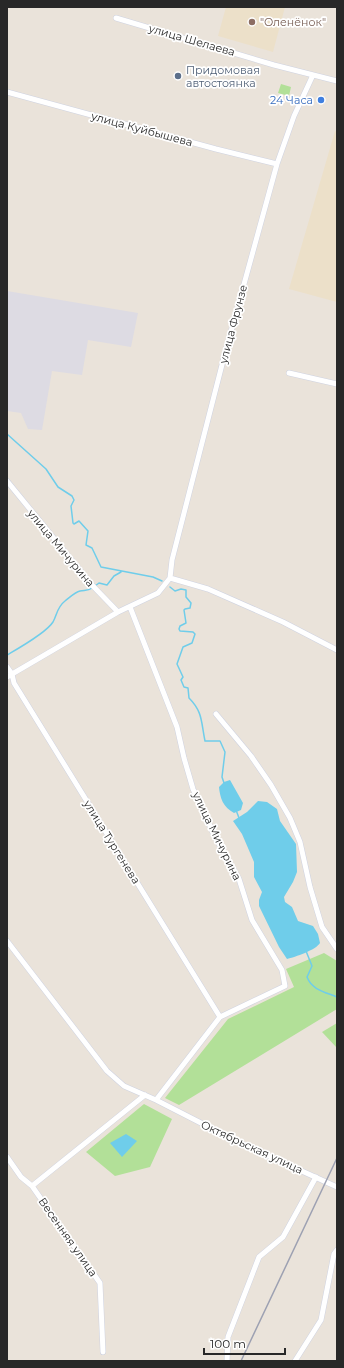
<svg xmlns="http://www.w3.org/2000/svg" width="344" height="1368" font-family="Montserrat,sans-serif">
<rect width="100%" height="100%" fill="#eae3da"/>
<!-- industrial -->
<path fill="#dddbe3" d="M7,291L138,313L131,347L88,340L82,375L52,371L42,430L28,429L21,413L7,411Z"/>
<!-- education -->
<path fill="#ece0c9" d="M226,7H285L273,52L218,36Z
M335,131L337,132V302L289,289Z"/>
<!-- green -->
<path fill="#b2e098" d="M281,84L291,87L289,96L278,93Z
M324,953L337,961V1009L179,1105L165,1098L228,1019L294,987L286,969Z
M337,1023V1048L322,1032Z
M144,1104L172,1119L150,1167L115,1176L86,1152Z"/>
<!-- water -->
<path fill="#6fcdea" d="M230,780L243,803L241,810L234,813C223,807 220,798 219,787L224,782Z
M258,801L267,802L277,809L280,821L296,844L297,872L293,882L284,897L285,902L292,907L298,921L313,926L318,934L320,943C316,950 295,957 287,959L279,947L259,906V900L262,892L254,877V862L242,834L233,821L247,812Z
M126,1134L137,1141L122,1157L110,1143Z"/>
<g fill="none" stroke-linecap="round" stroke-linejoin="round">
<!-- stream -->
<path stroke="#6fcdea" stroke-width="1.5" d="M7,434L46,469L58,487L72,496L74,500L71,506L73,523L74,524L79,521L88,531L86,545L92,548L101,567L153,577L162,581
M95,586L99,583L107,585L114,576L121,572
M170,587L175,591L181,589L186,590V597L191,603L190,608L185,609L184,610L186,623L180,626L179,629L180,631L193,632L195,634L192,643L183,647L177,664L183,677L181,680L184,687L188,688L189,698C203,712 201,722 205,741H220L225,752L222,777L224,783
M7,655C19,648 46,633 53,622C57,615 57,607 65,601C69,598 75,592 80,591C85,590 88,591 92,588
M236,810L239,818
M306,951L312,966L307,977C312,990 325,992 337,997"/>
<!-- minor casing -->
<g stroke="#cfd3e1" stroke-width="6">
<path id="minor" d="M116,18L274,65L337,81
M7,92L216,149L277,164
M289,373L337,384
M7,481L92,585L118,612
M170,578L172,560L224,357L277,164L294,116L313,75
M170,578L208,589L283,622L337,650
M130,607L177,727L184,758L193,789L215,837L239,879L252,920L282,970L285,986L220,1017L156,1100
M7,667L12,674L14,683L220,1017
M7,677L118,612L158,593L170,578
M216,714L251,756L271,785L290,818L300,842L310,887L322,927L337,949
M7,941L107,1071L124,1086L156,1100L240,1143L337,1187
M7,1157L21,1177L32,1186L100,1283L103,1352
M32,1186L145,1095
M227,1361L228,1337L259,1257L283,1237L316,1177
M295,1361L321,1320L334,1254L337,1250"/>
</g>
<!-- minor -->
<use href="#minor" stroke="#fff" stroke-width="5"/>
<!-- rail -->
<path stroke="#9da1b2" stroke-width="1.5" d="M241,1361L337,1158"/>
</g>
<!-- markers -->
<circle fill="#8d6e63" stroke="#fff" stroke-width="1.5" cx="252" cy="22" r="4"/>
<circle fill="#5c6f8a" stroke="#fff" stroke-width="1.5" cx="178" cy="76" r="4"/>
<circle fill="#3f7fe0" stroke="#fff" stroke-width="1.5" cx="321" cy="100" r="4"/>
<g text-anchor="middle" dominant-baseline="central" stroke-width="3.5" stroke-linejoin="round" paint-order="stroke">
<!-- education labels -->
<g font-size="11" fill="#785e54" stroke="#fff" text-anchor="start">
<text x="260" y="22">"Оленёнок"</text>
</g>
<!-- street labels -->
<g font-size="11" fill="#282828" stroke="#fff">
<text transform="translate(192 40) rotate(16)">улица Шелаева</text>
<text transform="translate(142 129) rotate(15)">улица Куйбышева</text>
<text transform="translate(233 324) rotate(-75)">улица Фрунзе</text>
<text transform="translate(61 548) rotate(50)">улица Мичурина</text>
<text transform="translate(217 836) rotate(64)">улица Мичурина</text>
<text transform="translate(112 842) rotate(58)">улица Тургенева</text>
<text transform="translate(252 1147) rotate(25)">Октябрьская улица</text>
<text transform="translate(68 1237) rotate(55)">Весенняя улица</text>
</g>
<!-- service labels -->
<g font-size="11" fill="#4e5e75" stroke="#fff" text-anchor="start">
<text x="186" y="70">Придомовая<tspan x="186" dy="13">автостоянка</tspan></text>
</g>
<!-- shop labels -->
<g font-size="11" fill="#366cbe" stroke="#fff" text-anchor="end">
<text x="313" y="100">24 Часа</text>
</g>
</g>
<!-- border -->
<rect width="344" height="1368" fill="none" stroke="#282828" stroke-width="16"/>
<!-- scale -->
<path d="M204 1348v6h81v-6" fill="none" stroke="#282828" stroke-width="2"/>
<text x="210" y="1348" font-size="12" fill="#282828" stroke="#ffffff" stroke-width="3" paint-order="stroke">100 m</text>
</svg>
